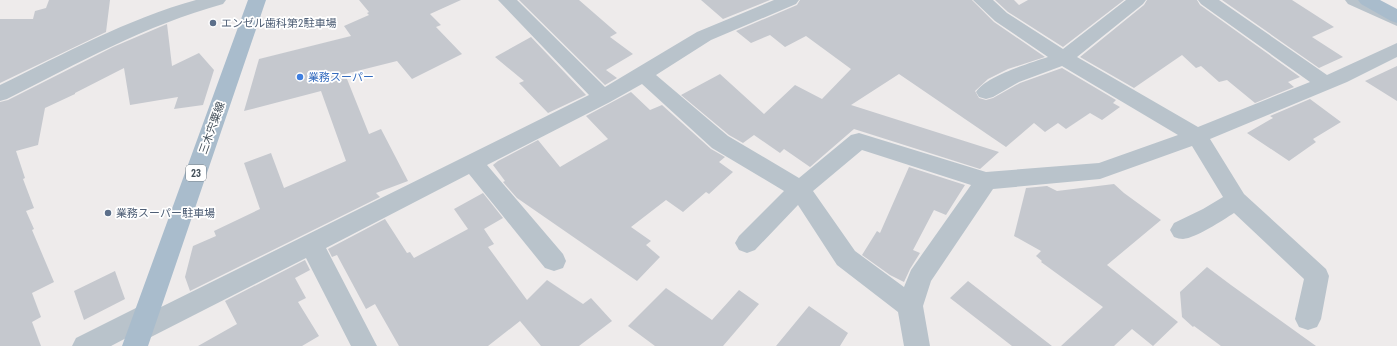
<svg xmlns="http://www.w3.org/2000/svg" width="1397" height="346" font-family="'Roboto Condensed','Noto Sans JP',sans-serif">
<rect width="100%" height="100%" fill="#eeebeb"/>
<!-- building -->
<path fill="#c5c8ce" d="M49,0H110L106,32L0,83V19H33L35,11L46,8Z
M359,0H461L430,14L441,25L436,27L462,54L412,79L397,61L345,74L369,134L381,129L408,181L376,193L380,197L190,291L185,277L193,246L216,236L214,231L260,209L244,163L271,153L284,188L346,161L321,91L244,111L259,59L351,36L344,26L369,15L367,13L369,12Z
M519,0H579L617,33L610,37L633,54L606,70L617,78L605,85Z
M701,0H770L723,19Z
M800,0H972L994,22L1045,57L1008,69L988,79L975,91L979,98L986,100L993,98L1020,83L1062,68L1116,100L1113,103L1120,107L1102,120L1090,113L1066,129L1058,123L1045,132L1034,123L1006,147L899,74L851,105L999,152L980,169L854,129L810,167L784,149L780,153L754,135L743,143L729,135L681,95L720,74L764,114L795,85L822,99L851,69L806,36L785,47L770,35L751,43L736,31L797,5Z
M995,0H1014L1019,5L1028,0H1124L1063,47L1008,12Z
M1147,0H1197L1200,5L1300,77L1288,82L1294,87L1255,103L1227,80L1219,82L1201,66L1196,68L1182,55L1134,88L1080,57L1144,5Z
M1222,0H1292L1334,27L1312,37L1343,57L1319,68Z
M167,24L172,66L199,53L214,70L203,105L174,109L178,97L130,105L124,68L75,93V94L45,108L38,145L16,151L25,178L23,179L34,208L26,211L34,229L32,230L54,282L32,293L41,317L32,322L41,346H0V102L8,100L113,47Z
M531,37L586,95L548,113L519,83L524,81L495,57Z
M1397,66V101L1365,81Z
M631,92L650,110L662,105L711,149L725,157L719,162L733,172L709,194L706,192L683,212L666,200L631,227L651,241L646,245L660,257L637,281L517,198L503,182L505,181L493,165L498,161L538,140L560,167L608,139L586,116Z
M1310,99L1341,122L1313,139L1316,142L1289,161L1247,133L1273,118L1270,116Z
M909,167L965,185L946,215L934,210L913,250L920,253L910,269L904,282L890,275L862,255L877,231L880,233Z
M1114,184L1124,193L1161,220L1107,265L1178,322L1153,346L1132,329L1114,346H1061L1103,307L1041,262L1042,261L1036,256L1041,251L1014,236L1026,188L1047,186L1057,191Z
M483,193L503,218L484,229L494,244L488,247L527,300L547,280L583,304L591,298L612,321L579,346H541L520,321L488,346H399L375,304L366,309L337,255L332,257L328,249L385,219L407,253L410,252L414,258L468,229L454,209Z
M305,260L310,270L295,278L306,298L298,302L319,336L302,346H198L237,324L225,301Z
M1207,267L1231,285L1316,346H1221L1194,326L1193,327L1182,317L1180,292Z
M115,271L125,299L84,320L74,291Z
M968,281L1052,346H1012L950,298Z
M666,288L712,320L739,290L759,304L723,346H655L628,326Z
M809,306L848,333L840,346H776Z"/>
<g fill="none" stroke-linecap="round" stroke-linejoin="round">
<!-- minor -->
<path fill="#b9c3cb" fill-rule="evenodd" d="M196,0H226L223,4C146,25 78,63 7,99L0,101V85C64,54 127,19 196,0Z
M498,0H517L605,87L697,32L774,0H799L796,4L711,40L656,75L728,136L799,178L851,135L859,133L986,172L1099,163L1178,135L1062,66L1019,82L993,97L986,99L979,97L976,92C986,76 1030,63 1048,57L995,21L973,0H993L1007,13L1063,49L1126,0H1146L1143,4L1077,57L1198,127L1310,82L1201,4L1198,0H1219L1327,75L1397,43V57L1347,82L1210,139L1244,194L1326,269L1329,276L1321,319L1317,327L1308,330L1299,327L1295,319L1304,279L1234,213C1223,220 1196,238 1183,239C1180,239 1177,238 1174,237L1170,230L1174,223L1203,209L1223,197L1192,146L1100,179L993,189L931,281L923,306L930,346H904L898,312L837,265L798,205L755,250L747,253L739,250L735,243L739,236L784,191L712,148L642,84L610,102L487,165L563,254L566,261L563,268L554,271L545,268L469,174L326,248L377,346H351L306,258L151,337L142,341L133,337L132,335L111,346H72L76,338L138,307L147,304L156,307L157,309L589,95ZM862,150L971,185L911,270L904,287L855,251L813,191Z
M1345,0H1369L1397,13V26L1348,4Z"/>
<!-- major -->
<path fill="#a9bccc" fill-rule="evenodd" d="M248,0H266L148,346H122Z
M1358,0H1380L1397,9V23L1391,21L1361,4Z"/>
</g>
<!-- markers -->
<g fill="#5c6f8a" stroke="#fff" stroke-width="1.5">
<circle cx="213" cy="23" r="4"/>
<circle cx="108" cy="213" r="4"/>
</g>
<circle fill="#3f7fe0" stroke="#fff" stroke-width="1.5" cx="300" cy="77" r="4"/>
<g text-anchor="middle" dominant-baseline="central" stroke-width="3.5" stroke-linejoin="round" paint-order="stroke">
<!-- shield labels -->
<rect fill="#fff" stroke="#7b848b" stroke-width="1" x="186" y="165" width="20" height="16" rx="3"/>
<g font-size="10" font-weight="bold" fill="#434f59">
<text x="196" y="173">23</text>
</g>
<!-- service labels -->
<g font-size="11" fill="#4e5e75" stroke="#fff" text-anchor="start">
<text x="221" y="23">エンゼル歯科第2駐車場</text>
<text x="116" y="213">業務スーパー駐車場</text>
</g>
<!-- shop labels -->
<g font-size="11" fill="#366cbe" stroke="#fff" text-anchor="start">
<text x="308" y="77">業務スーパー</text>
</g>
<!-- street labels -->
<g font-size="11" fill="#434f59" stroke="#fff">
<text transform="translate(212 128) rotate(-70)">三木宍粟線</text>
</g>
</g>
</svg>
